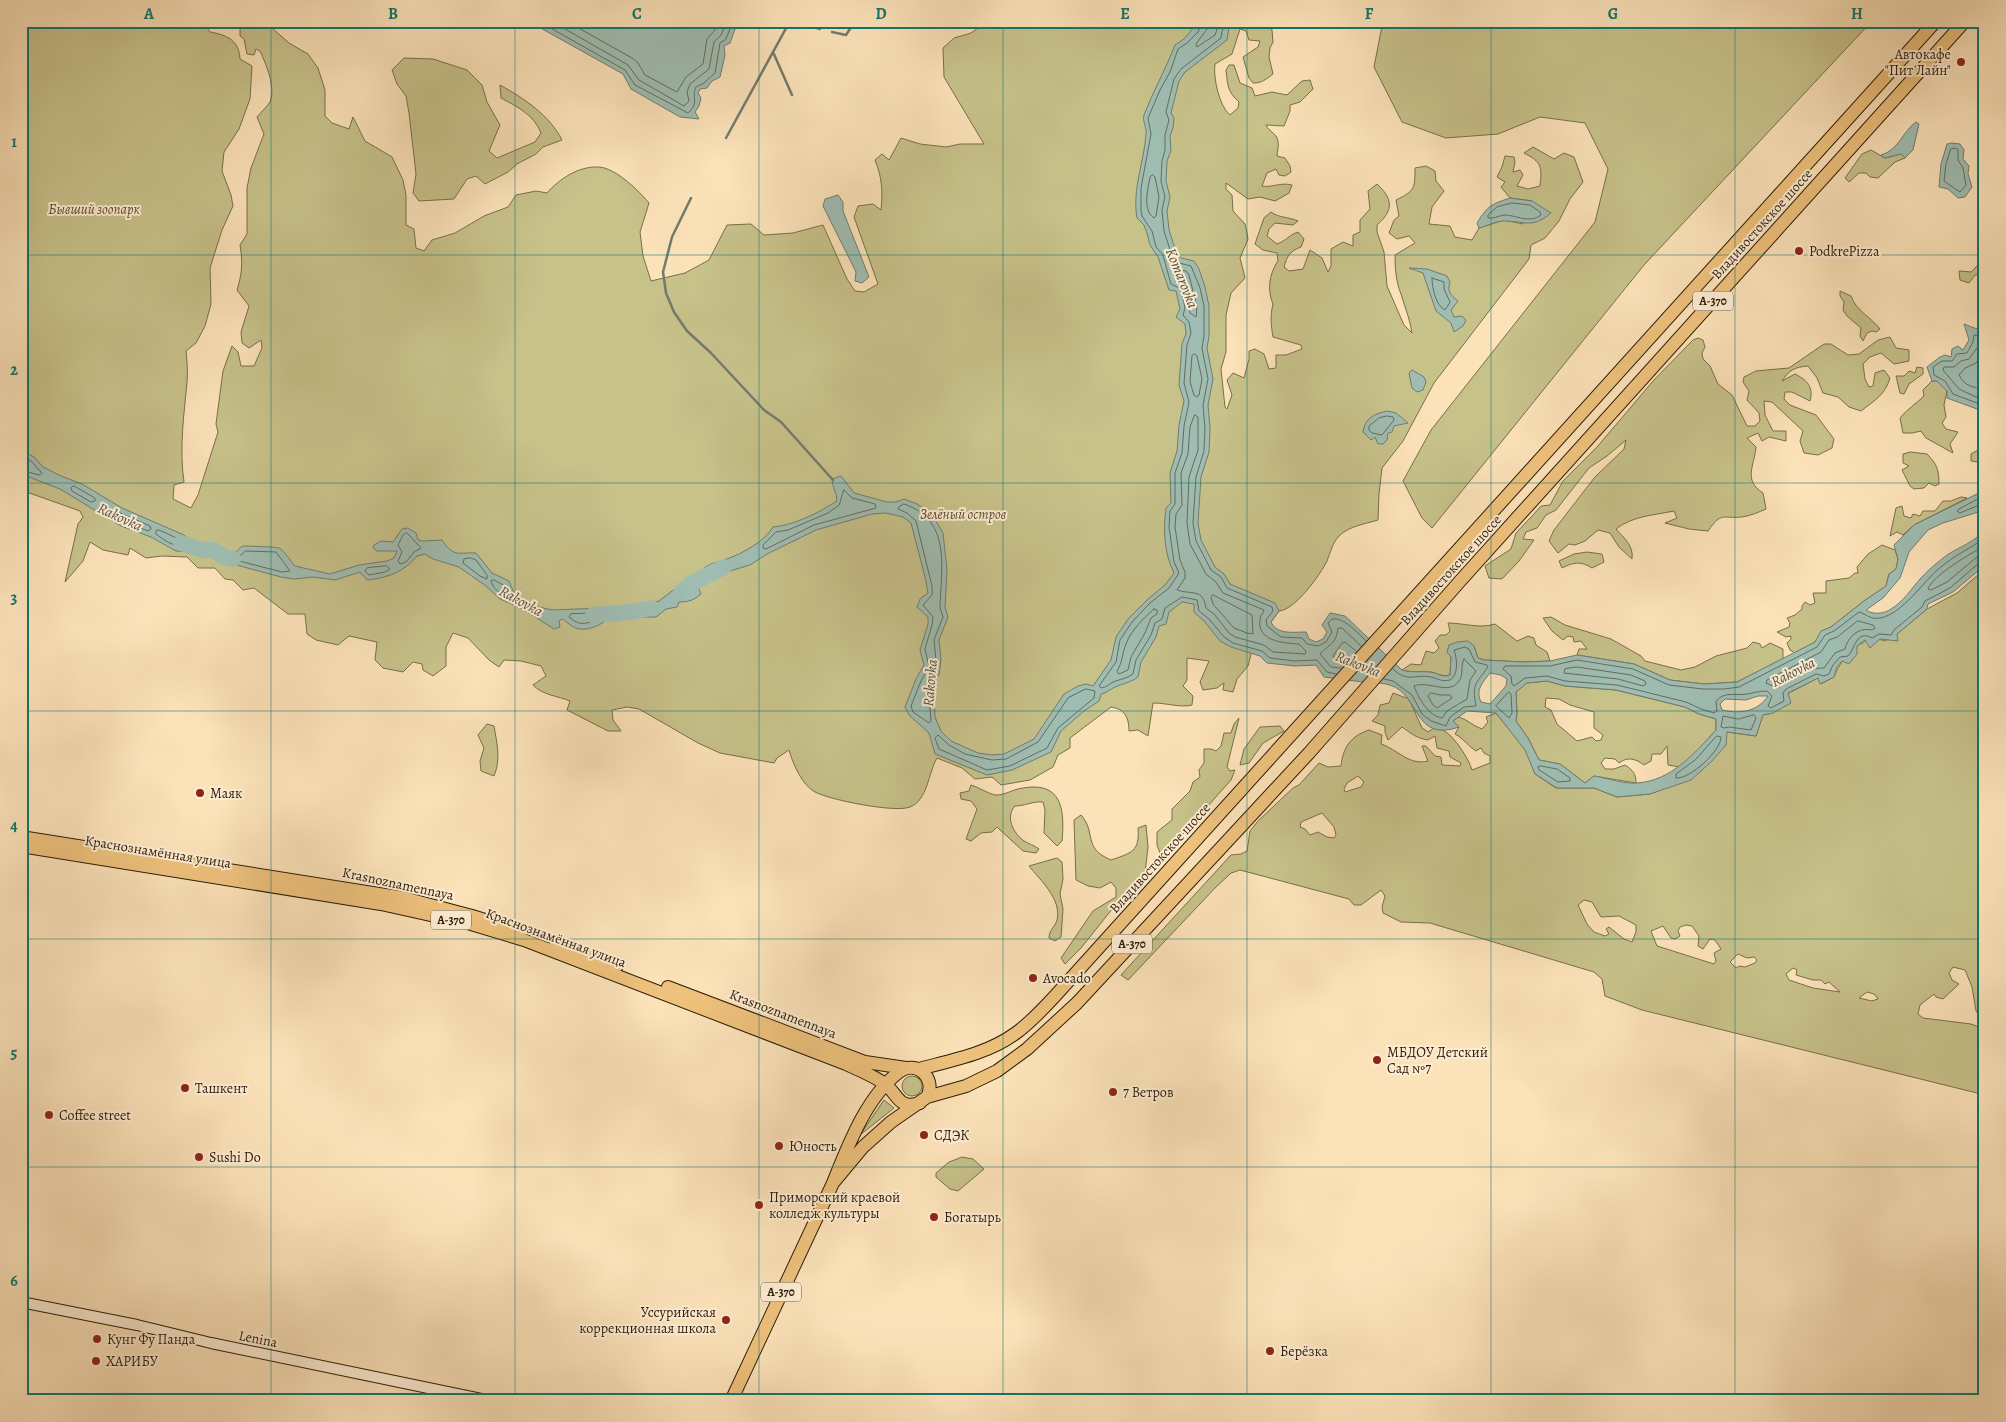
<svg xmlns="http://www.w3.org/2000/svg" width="2006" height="1422" font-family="Alegreya,serif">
<rect width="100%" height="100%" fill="#fce2b9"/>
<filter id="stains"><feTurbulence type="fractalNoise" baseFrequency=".004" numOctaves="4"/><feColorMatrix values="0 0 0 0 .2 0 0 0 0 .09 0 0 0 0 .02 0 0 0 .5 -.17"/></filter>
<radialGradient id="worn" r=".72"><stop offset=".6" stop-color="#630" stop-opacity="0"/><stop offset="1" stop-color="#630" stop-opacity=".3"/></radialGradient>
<!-- green -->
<path fill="#c7c18a" stroke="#796e48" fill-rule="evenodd" d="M28,21H202L210,32C227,35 239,40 240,59L252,66L250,99L239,129L224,152L222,171L231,195L233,206L222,230L210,268L211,304L205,326L196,343L186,351C187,361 188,372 187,382C184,415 179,448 184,482L174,485L173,499L191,508L198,495L218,432L216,424L223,371L232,346L238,352L241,366H254L262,348L261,340L249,348L242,343L241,332L249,306L237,290C242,274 243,262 240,245L247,234V188L251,168L264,134L257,117C260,113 267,107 270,102C276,87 266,64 260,51L256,49L254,55L247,54L244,39L240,36V24L234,21H264L289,43L308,54L318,68L325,90V116L332,123L349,129L353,117L365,141L392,157L403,180L406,195V225L414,229L416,248L424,251L432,240L455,233L484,216L508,207L516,195L536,191L547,193C559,179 579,166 598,167C615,167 639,191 649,203L640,232L643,256L651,281L685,273L709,260L727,225L751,224L764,235L793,233L823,225L847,279L855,291L864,292L878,284L854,217L858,206L873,204L881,210C883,192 882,177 875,160L882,154L889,160L901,138L920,144L946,147L960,144H984L944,77L943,48L954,38L971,33L988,21H1267L1272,30L1273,42L1270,48L1269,57L1273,74C1265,80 1262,83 1253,83L1249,78L1243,57L1258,47L1260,41L1249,40L1246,31L1240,29L1232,54L1215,64C1213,77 1219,106 1230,115L1238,108L1239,102C1227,91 1228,86 1226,70L1229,65H1234L1240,83L1252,88L1255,96L1272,92L1287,95L1302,81L1310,80L1313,89L1300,102L1290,105V111L1284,126L1266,125C1269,132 1278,134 1278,142C1279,147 1277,152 1277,156L1285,158L1290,166L1291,172L1285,176L1279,175L1276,169L1267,173L1262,186C1272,188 1280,182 1292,185L1289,193L1275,201L1260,197L1248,199L1226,183V189L1232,195L1233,211L1245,224L1247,233L1248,239L1240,258L1245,278L1231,293L1226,315V352L1221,369L1225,407L1227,409L1232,395L1227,380L1233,373L1244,378L1249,359V351L1255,349L1264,354L1269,369L1276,368V355H1286L1302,349L1301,345L1273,337C1271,325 1270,316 1273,304C1267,290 1269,274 1278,261L1277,253L1263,250L1255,244L1264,218L1271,212C1279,218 1289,217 1298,221L1293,225L1275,223L1269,229L1267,236L1277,244C1286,241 1289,235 1298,232L1304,239L1301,247C1290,251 1287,256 1284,267L1289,271L1303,269L1310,250L1322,258L1328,272L1331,266V249L1343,242L1353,246V235L1360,232V220L1370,209L1368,191L1377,184C1393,199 1394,210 1377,225V232L1384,252L1387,286L1404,325L1412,333C1410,319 1405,308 1401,294C1396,282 1395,268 1395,255L1415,243L1409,236L1397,239L1389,233L1394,220L1399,216L1396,200C1415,191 1415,188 1415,168L1426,166L1435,171L1436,181L1444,191L1432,207L1429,224L1450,226L1455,237L1472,240L1479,228L1504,220L1523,224L1532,201L1510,198L1501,187L1505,182L1497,177L1502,167L1505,156L1514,157L1515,162L1513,172L1520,170L1523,175L1517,186L1528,189L1540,186C1542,167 1542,162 1524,153L1533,147L1554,159L1564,153L1574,157L1583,182L1570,199L1559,221L1545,238L1531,245L1529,259L1434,383L1403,441L1382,468L1379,494L1378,520C1365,524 1349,526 1339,536C1333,542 1330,553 1327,561C1320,575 1295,610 1279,611L1271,622V625L1251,654L1248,666L1237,679L1233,692L1223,690L1224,683L1217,688L1203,690L1200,682L1209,661L1187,658V680L1183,686L1193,696L1192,705C1181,708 1167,703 1153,703L1148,736L1138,730L1129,731C1129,718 1125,709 1111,707L1070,738V748L1058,755L1053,767L1030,780L1001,785L992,777L975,779L962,768L937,758C928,773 928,800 910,807C895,813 830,800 815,792C802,785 793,764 789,750L777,758L774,763L720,753L698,743L639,709L627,707L612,710L613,720L621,731H608L567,710L570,701C558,696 542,695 533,685L546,676L541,666L521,661L504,660L499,667L489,660L468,638L453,633L446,647V666L433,676L423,670L422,664L413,662L403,672L383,668L375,660L377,642L349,636L338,645L316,640L307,634L305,614H288L254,588L243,590L233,580L225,579L215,568H198L187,557L162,556L146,558L130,548L128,555L103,550L90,542L83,561L65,582L78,524L83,517L80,511L21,490V30L29,28Z
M1383,21H1872L1644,265L1432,528L1422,518L1403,481L1431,430L1595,222L1608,169L1585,123L1540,117L1498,134L1446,138L1402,122L1374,67Z
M404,58L433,59L467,70L482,85L487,102L500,125L489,151L497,158L535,142L541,133C534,115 518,107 501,98L500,85C524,98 550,116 562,140L543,147L536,154L517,164L508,172L485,184L476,176L467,179L454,199L419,201L413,193L416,174L409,113L406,96L397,84L392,70Z
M1871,150L1885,158L1901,154L1905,158L1895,162L1878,178L1870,177L1866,173H1859L1849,182L1845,178L1862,154Z
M1985,258V271L1983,274L1975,275L1969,283L1960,280L1959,271L1971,272Z
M1840,291L1851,296C1856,311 1871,317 1880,329L1876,332L1872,331L1867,333L1863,341L1860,336L1861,328L1847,316L1843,310L1844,302L1840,296Z
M1890,337L1896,348L1909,350V361L1894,364L1881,353L1870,357L1863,364L1865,379L1869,387L1873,386L1875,373L1884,370L1890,378C1885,395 1875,400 1861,411L1849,407L1838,397L1823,393L1817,378L1808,366C1795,367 1789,370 1782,381L1795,374C1807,380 1814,387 1810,401L1792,392H1785L1784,399L1790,405L1816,415L1834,439L1832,448L1818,455L1804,453L1800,441L1803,431L1772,402L1764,401L1765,415L1773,431H1786V441L1769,437L1762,441L1758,433L1747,438L1756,447C1754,467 1743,480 1763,493L1766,509C1759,512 1750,516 1742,517C1722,519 1722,511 1708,531L1689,529L1665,523L1677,518L1674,511C1655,515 1632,516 1616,529C1624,538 1634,546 1632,559L1619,547L1610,533L1598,530L1585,541L1575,545L1569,544L1558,553L1549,541L1554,530L1595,477L1624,449L1626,440L1607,456L1589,468L1556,510L1546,515L1537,528L1526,532L1523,539L1534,540L1519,561L1502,579L1489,578L1485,566L1511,549L1516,533L1533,515L1541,506L1550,505L1563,481L1597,447L1654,380L1693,340L1698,338L1703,340L1705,347L1702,353L1703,359L1710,366L1718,384L1732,395L1747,426H1755L1760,421L1759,413L1747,400L1749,391L1743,382L1744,377L1756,371L1789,368L1824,344H1831L1848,355L1859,354L1878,340Z
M1917,367L1923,368V374L1909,384L1904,394L1900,393L1896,376H1904L1909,371L1915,373Z
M1932,381H1937L1947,391L1944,405L1946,417L1942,423L1946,429L1958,432L1950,444L1953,453L1926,438L1921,431L1912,433H1903L1900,418C1907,409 1916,404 1924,396L1923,390Z
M1983,447L1985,449V463L1971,461V454Z
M1910,452L1927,454C1937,464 1939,470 1939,484L1935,486L1929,483L1924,488L1914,489L1910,486L1902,470L1909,466L1903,463V454Z
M1961,497L1967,498L1914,525L1903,535L1897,532L1890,536L1896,508L1902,506L1904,516L1911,518L1913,514L1920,516L1923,511H1935L1943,501H1951Z
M1882,545L1895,550L1898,559L1896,569L1889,574L1886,586L1864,601L1831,627L1822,631L1815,642L1795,653L1790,650L1787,643L1791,639V636L1786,637L1777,632L1789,627L1790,623L1787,618L1795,615L1802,609V606L1805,602L1810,605L1815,603L1813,593H1826V581L1849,578L1855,573H1858L1857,567L1868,554Z
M1587,552L1602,554L1604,562L1592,568C1581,561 1574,562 1562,568L1559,561L1574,554Z
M1979,574H1985V1024L1976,1011L1972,987L1965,970L1953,967L1949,973L1952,980L1959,984L1943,999L1936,997L1934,994L1920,1005L1918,1014L1923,1018L1971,1024L1985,1029V1095L1642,1010L1605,996L1602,979L1594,972L1430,923L1401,922L1383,913L1382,907L1385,896L1381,890L1361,905H1354L1349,899L1240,870L1231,873L1216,887L1128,980L1121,975L1231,855L1241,854L1247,851L1250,831L1258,821L1293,788L1299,785L1319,763L1328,767L1341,766C1343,747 1351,736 1369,730L1382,735L1381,744C1397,749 1409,766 1428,761L1422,746H1426L1435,756L1441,757L1442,765L1460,766L1461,763L1450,757L1449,751L1437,748L1435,736L1428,740C1416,738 1412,734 1402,727L1388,740L1385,732V726L1372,721L1378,715L1380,705L1389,703L1393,693L1409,699L1422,728L1428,732L1434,728C1438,729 1444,730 1446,732C1455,738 1469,759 1472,770L1490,763V756L1484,753L1481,748L1476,751C1468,746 1464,739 1455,734L1459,727L1452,721L1459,717C1468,720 1473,726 1482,729L1488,722L1486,717L1496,713L1526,750L1535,774L1556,788H1594L1617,797L1650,794L1668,787L1727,732L1756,736L1763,715L1773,713L1787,694L1818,678L1821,684L1834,677C1840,659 1863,632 1885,641L1897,634L1927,609L1957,593ZM1358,776L1364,782L1361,787L1345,792L1344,789L1347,783ZM1322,813L1334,827L1336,835L1334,838L1327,837L1318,832L1310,835L1305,829L1300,827L1301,822ZM1584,900L1592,902L1601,917L1619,916L1636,925V932L1632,942L1624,939L1609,927L1606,929L1609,934L1605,936L1594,932L1587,924L1578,905ZM1686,925L1692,926L1699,936L1698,946L1703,949L1710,939L1715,940L1721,949L1714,953L1716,961L1714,964L1657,946L1651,931L1663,926L1671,938L1675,939L1680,936L1678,931L1680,927ZM1738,954L1747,958L1754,957L1757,960L1755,963L1745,967L1739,966L1736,968L1730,962ZM1793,968L1797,970L1796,975L1813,980H1821L1825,984L1829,982L1840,992L1813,988L1789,980L1786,974ZM1867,992L1874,994L1878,999L1872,1001L1859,998Z
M1551,617L1565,625L1611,639L1641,656L1645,661L1681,670L1695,667L1716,656L1747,648L1753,642L1760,644L1762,648L1770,643L1783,649V659L1737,682L1704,684L1670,680L1634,664L1577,655L1579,649H1587L1581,641L1574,642L1573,637L1568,636L1563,640L1552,631L1543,618Z
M1448,623C1464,623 1479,629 1495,624L1517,641L1528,636L1534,638L1536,645L1547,652L1550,661L1523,662L1484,660L1478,658L1474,646L1451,657L1450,675C1441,677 1438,673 1430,672C1420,671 1412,673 1402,670L1411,664L1421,665L1426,651L1434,653L1439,648L1435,641L1440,635H1446L1450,631Z
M1547,681L1565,686L1616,690L1685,707L1699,714L1716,719V730L1692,757L1680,767L1668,765L1667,746L1661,754H1652L1651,761L1644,765C1636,759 1628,756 1619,763L1615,759L1605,758L1601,763L1605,769H1614L1625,765C1633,770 1636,774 1636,783L1594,776L1585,783L1560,764L1539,760L1528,738L1516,721L1517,713L1516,692L1526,683ZM1546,698L1559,699L1570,705L1594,712V728L1603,735L1601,740L1596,741L1592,737L1577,741L1557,724L1551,710L1545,707Z
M1239,718L1227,767L1230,771L1235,770L1231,780L1167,852L1160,853L1157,845V832L1172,820V809L1190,791L1193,782L1200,777L1199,770L1204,763V749H1211L1216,751L1221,746L1224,733H1231L1234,724Z
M487,724L494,726C497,743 501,760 494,776L481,771L480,761L484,748L478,735Z
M1280,726L1284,731L1263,743L1249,763L1240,765L1244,749L1260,727Z
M971,785C978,787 991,795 996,795C1006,795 1013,789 1023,788C1062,781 1065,810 1062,841L1057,846L1044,833L1045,810L1043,802C1033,801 1025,806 1015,806C1005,817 1013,833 1024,841C1029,844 1034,845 1039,849L1036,853L1023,851L997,827L992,832L981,833L971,841L966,839L977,809L971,801L961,799L960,793L969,791Z
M1081,815C1097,833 1082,848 1111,860C1131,853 1140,852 1138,828L1146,825L1148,847L1145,873L1109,913L1081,948L1065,964L1061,958L1093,911L1116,897V888L1111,882L1100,888L1088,886L1076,880L1074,820Z
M1057,858L1062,862L1063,879L1060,894L1063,909L1061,937L1055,941L1049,938C1049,930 1055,927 1057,920C1062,899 1040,880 1029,866Z
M902 1086a10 10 0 1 1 20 0a10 10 0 1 1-20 0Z
M884,1100L894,1108L860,1135Z
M962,1157L973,1159L984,1169L958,1191L950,1189L936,1177V1173L949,1162Z"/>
<!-- water -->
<path fill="#9fbdb2" stroke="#717c6e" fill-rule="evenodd" d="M528,21H747L745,26L735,29L730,43L724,46L725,55L720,77L712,81L707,88L700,89L698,93L701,98L699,106L695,112L699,119L680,117L631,89L623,74Z
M1199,21H1234L1229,27L1227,40L1185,72L1179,81L1171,113L1174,118L1173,128L1170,136L1171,151L1167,161L1166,181L1170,197L1167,211L1169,230L1176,252L1181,258L1194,261L1199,269L1205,287L1209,306V336L1207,348L1213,379L1208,405L1210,428L1209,452L1201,477L1198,523L1201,540L1215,567L1224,574L1230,584L1275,603L1279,611L1271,622C1277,635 1293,632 1306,632L1309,639L1316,642L1323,639L1327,632L1322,625L1330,613L1345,616L1402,670C1412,673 1420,671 1430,672C1439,673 1440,678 1450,675L1451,657L1447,652L1449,645L1457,642L1468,641L1474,646L1478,658L1484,660L1523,662L1550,661L1577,655L1634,664L1670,680L1704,684L1737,682L1815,642L1821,631L1831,627L1864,601L1886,586L1889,574L1896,569L1898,559L1894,545L1914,525L1985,490V510L1943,523L1928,530L1909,552L1900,578L1883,598L1866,610C1873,615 1884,614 1891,609C1903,602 1912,588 1921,578C1928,570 1938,562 1947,555C1959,547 1977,541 1985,529V565L1953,592L1928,604L1927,609L1897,634L1898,641L1880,639L1870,648L1865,640L1857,646V654L1849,664L1842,661L1837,667L1834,677L1820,684L1818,678L1788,693L1791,703L1773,713L1763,715L1756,736L1727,732L1726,745L1711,762L1691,780L1650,794L1617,797L1594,788H1557L1535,774L1525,750L1496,713L1467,711L1453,721L1459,727C1413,743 1421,695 1390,685C1384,683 1377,683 1371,683C1355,681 1340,679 1324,677L1316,665L1295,666L1267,663L1260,656L1231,647L1220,641L1205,622L1194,612V604L1182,602L1169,612L1166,624L1159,626L1156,637L1141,662L1138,677C1130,683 1124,683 1115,687C1110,689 1107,693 1101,694L1099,701L1084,711L1061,731L1051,752L1012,770L987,775L935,754L929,733L909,715L905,707L916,679L924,665L920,650L928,624V617L917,607L920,599L928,593L925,577L911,523L903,517L885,513L872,514L816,530L767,554L750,565L730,571L715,579L705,577L704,568C711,563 718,562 727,559C743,553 764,542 773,527C795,525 818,513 837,501C837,493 832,487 832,479L841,476L854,493L887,502H896L904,499L917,504L931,513L943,533L947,570L945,608L948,617L939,640L941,660L939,675L933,683L934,695L935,717L941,731L951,741L978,753L992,755L1004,754L1034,739L1064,694L1078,686L1086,684L1093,686L1111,660L1116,637L1128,619L1147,600L1165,585L1174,573C1164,553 1163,530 1166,508L1171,503L1170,473L1177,451L1179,425L1184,401L1179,385L1182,344L1186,334L1185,324L1176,317L1180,309L1176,291L1169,290L1158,257L1150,245L1147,233L1144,225L1137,218C1132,190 1144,162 1146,134C1147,127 1142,121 1144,115C1153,91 1166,69 1175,45L1184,39ZM1490,673L1501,675L1507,679L1506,686L1490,704L1481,702C1475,690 1483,682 1490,673ZM1547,681L1565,686L1616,690L1685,707L1699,714L1716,719V730C1695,753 1671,781 1637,783C1623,784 1607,778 1594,776L1585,783L1560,764L1539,760L1528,738L1516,721L1517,713L1516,692L1527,683ZM1758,696H1768C1757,712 1741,714 1722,710L1720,704L1725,699L1746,700Z
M1916,122L1919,124L1913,150L1905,158L1901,154L1885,158L1881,155C1899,150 1902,132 1916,122Z
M1952,143L1960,144L1964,150L1963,159L1969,166L1968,174L1972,187L1965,197L1958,198L1948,189L1939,187L1941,164L1947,144Z
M838,195L843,202V211L869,277L862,283L855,281L856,272L823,206L825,199Z
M1510,198L1532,201L1551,213C1533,228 1527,222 1506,221C1498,220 1487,226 1479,228L1477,223C1488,205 1492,204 1510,198Z
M1409,268L1427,269L1447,276L1450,282C1447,291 1450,295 1458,301L1451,310L1454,317L1462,316L1466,320L1463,326L1454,332L1451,323L1436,311L1423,273Z
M1964,324L1985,332V404L1981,408L1977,409L1947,398V391L1937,381H1932L1927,367L1940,357L1945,355L1951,357L1952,349L1958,346L1963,350L1969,340Z
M1412,370L1424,377L1426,382L1423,390L1417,392L1412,388L1409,373Z
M1387,411L1396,413L1408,423L1394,426L1392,432L1388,433L1387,440L1383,444H1378L1375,437L1371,440L1363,432C1365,418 1374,414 1387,411Z
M21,450L34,457L43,467L61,476L82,484L122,508L184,535L202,550L200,552L176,551L151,537L121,526L60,489L21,474Z
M408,528L416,533L418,540L423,541L442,540C454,558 458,552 476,553L492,573L509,581L514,593L531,605L552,610L603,608L614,612C608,622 591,631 579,629C573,628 567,622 562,619L559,621L560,627L554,629L521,608L500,599L486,586L459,567L433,559L425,554L417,556C404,572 387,578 367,580L360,572L335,580L313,577L294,579L281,577L229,563L216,558L212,553L218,548L226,554L232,556C236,553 239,547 244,546C247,546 278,547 279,548C285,551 290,561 295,566L330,574L359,565L387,561L394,558L397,551H377L373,548L374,545L381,541L393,542L402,529Z
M693,575L699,580L697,585L701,594C694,600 689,602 679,602L677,607L666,609L656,617H636L631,612L635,608L659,601Z"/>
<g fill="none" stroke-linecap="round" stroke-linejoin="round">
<!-- shore -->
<path stroke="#656c5c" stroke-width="1" d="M538,21L625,70L635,85L688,113C700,102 691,98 696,87L704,83L715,73L720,43L726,39L731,26L741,21
M551,21L628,65L639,80L684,106L689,101L687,92L690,84L709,69L714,42L721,35L727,21
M566,21L632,58L638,63L645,75L677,92L686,77L703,64L707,39L715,30L718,21
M1203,21L1198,32L1187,43L1178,49L1170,72L1160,90L1148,118L1151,134L1141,188V210L1142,216L1152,231L1156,247L1163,255L1171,284L1181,289L1185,308L1183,315L1189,322L1191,333L1187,345L1184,383L1189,402L1184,426L1182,453L1175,473V504L1170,511L1169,527L1174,562L1179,573L1169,588L1150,603L1132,622L1120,640L1116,662L1099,686L1101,688C1107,687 1108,685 1113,682C1120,679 1126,679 1133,674L1136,660L1151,635L1155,623L1162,619L1165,608L1182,597L1197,600L1199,611L1209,619L1224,637L1233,643L1262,651L1270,658L1295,661L1317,660L1327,672L1336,674
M1209,21L1207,29L1196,44L1197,47L1215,35L1220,21
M1228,21L1222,31L1221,38L1181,69L1174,79L1166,112L1169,120L1165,135V150L1162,161L1161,181L1165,197L1162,210L1164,231L1172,256L1179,263L1191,266L1200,288L1204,306V336L1202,348L1208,379L1203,405L1205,428L1204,451L1196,477L1193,523L1196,541L1211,570L1221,577L1227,588L1272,607L1273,611L1266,620L1267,626L1281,637L1302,638L1307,644L1318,646L1326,642L1332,632L1328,623L1332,619C1344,617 1358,633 1366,641
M1951,149L1956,148L1958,150V160L1963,168L1966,185L1960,192L1944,181L1946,164Z
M1153,175L1155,177L1159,197L1156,216L1154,218C1142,210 1148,189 1150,177Z
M1512,203L1530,205L1540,212L1541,215C1530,224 1516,215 1504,215C1498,216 1493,219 1488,218V215L1497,207Z
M1177,269L1186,271L1189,275L1197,307L1196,317L1190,313L1186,286L1176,278L1175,272Z
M1432,278L1444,282V289L1450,302L1445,310C1436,306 1432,288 1432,278Z
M1985,337L1974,335L1973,342L1967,353L1957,354L1952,361H1942L1933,367L1934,375L1945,381L1953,394L1977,403L1985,401
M1985,343L1980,344L1969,359L1961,361L1954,367H1944L1943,370L1959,389L1976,397L1985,395
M1985,351L1976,363L1965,368L1959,375C1965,386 1972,388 1985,388
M1195,354L1197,356L1202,379L1199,395L1197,397L1194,395L1190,382L1192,356Z
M1195,415L1198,417V450L1189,477L1187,523L1190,544L1206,574L1216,582L1223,593L1264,610C1263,614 1260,616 1260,620C1257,642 1285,643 1299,644L1306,651L1305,654L1273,652L1264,645L1235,637L1229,633L1214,614L1206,608C1203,588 1192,595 1177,590L1185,578V572L1180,560L1175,527L1176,514L1182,505L1181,473L1188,454L1190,427Z
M1387,416L1393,417L1394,420L1382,435L1372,433L1369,430V426L1379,418Z
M21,455L31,461L42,473L39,475L21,470
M74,486L95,498V501L91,502L72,491L71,488Z
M844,490L852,498L875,504L876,508L814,525L766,549L763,548V545L776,532L788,530L828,513L839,505Z
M1985,495L1959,509L1957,511L1960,513L1979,505H1985
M904,504C952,520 941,567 940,608L943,617L934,640L936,660L934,672L928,683L931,721L929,723L913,712L911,706L921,681L929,666L925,649L932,625L933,617L923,605L932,595V586L916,521L907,513L898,509L899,507Z
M118,512L150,526L151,529L148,531L123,521L115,516V513Z
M159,530L181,540L185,546C175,548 164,540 156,534V531Z
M407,533L421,548L414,552L406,562L400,564L398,561L402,552L398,545L403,535Z
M1985,538C1971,548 1955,555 1942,566C1923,581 1903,614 1880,618C1871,620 1866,614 1859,612L1834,631L1825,635L1817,647L1739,687L1724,689H1703L1669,685L1633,669L1577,660L1550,666H1505L1503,669L1511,676L1512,684L1514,686L1525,678L1547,676L1565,681L1617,685L1686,702L1701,709L1714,713L1717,711L1716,701C1725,691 1734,696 1747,694C1754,693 1759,691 1767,691L1772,696L1768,706L1771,708L1784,701L1783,693L1786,689L1816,674L1824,676L1829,674L1833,665L1840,657L1848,656C1855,649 1856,629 1872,638L1879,634L1891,635L1894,630L1922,607L1925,601L1950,588L1980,562L1985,561
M1985,546C1972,552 1931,577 1928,589L1931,590L1947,582L1977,557L1985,555
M246,551L276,552L290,571L282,572L239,561V557Z
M471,558L476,560L487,575V579L480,576L463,563L464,559Z
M387,566L390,569L385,572L369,575L365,571L367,568Z
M494,580L505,586L508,595C502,596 492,588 491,581Z
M1213,595L1252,615L1253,634L1247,633L1234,628L1213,604L1211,597Z
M1154,609L1157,610V614L1151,618L1145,633L1131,657L1128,670L1119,674L1117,671C1123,662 1122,653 1126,644C1131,630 1144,618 1154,609Z
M599,613L601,614V617C588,624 580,627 569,617L571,614Z
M1858,621L1873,625L1875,628L1872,630C1858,627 1848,637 1845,649L1835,653L1824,668C1810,667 1788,678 1777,688L1766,683L1767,680L1821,652L1829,640L1837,637Z
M1464,659L1476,671L1470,680L1467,699L1447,711L1442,718C1428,716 1418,697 1414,686C1429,680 1449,696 1459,681C1464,675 1460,665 1464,659Z
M1347,661L1336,660L1333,656L1342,643L1345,642L1356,651
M1577,667L1631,675L1645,681L1646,684L1643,686L1618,679L1564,673L1565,669Z
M1341,668L1331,667L1320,654C1329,644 1336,645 1338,628H1342L1361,646
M1384,679L1393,681L1412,695L1422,714L1431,721L1446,726L1450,717L1464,707L1476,706C1472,684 1475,685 1488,667L1487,665L1475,662L1469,649L1465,647L1454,650C1457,658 1459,675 1450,680C1442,682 1439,679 1431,677C1415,674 1407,683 1393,669
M1086,689L1095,691L1094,698L1058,728L1047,748L1010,766L987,770L939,749L935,738L938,735L949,745L965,754L992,760L1006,759L1038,742L1068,698Z
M1509,692L1511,694L1512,713L1509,718L1496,706Z
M1431,693L1440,695H1450L1452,698L1437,708L1433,705L1428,696Z
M1754,715L1756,718L1751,730L1729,727L1724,728L1721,727L1723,716L1738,719Z
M1717,736L1721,737C1721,751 1690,779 1676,778V774L1695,760Z
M1541,766L1557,769L1570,778V781L1558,782L1539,770L1538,767Z"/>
<!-- stream -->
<path stroke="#717c6e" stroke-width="2.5" d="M794,21L820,29
M832,32L846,35L855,21
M773,52L792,95
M726,138L790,21
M691,198L672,237L663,272L666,293L674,312L687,331L711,353L764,410L781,422L833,480"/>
<!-- river -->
<path stroke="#9fbdb2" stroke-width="16" d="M181,543L202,550H214L224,557L233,559
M681,592L692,583L724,567
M593,615L631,612L651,608"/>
<!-- secondary casing -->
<g stroke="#2b1b07" stroke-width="12">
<path id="secondary" d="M21,1302L137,1325L211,1343L491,1401"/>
</g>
<!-- highway casing -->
<g stroke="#2b1b07" stroke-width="14">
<path id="highway" d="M21,837L404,898L472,916L521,931
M21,846L381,904L471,924L524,940L846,1064C859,1070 874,1076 885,1084C898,1094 898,1110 920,1103
M556,943L617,966
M668,987L865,1062L906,1068
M919,1069C953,1060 987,1054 1016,1033C1030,1023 1043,1009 1055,996L1936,21
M927,1097L966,1086L997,1071L1027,1049L1077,1003L1309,753L1461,580L1965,21
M731,1401L833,1183C848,1146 866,1097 899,1072C916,1059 937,1078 927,1097L891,1122L863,1147L833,1183"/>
</g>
<!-- secondary -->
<use href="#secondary" stroke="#fdecd2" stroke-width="10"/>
<!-- highway -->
<use href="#highway" stroke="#eec17c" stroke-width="12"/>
</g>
<!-- grid -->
<path fill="none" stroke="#0f766e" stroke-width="1" stroke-opacity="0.55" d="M271,21V1401M515,21V1401M759,21V1401M1003,21V1401M1247,21V1401M1491,21V1401M1735,21V1401M21,255H1985M21,483H1985M21,711H1985M21,939H1985M21,1167H1985"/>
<!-- markers -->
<g fill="#8f2418" stroke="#fdecd2" stroke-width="2">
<circle cx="1961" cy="62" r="5"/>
<circle cx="1799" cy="251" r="5"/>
<circle cx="200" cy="793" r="5"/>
<circle cx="1033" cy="978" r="5"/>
<circle cx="1377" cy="1060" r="5"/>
<circle cx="185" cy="1088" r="5"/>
<circle cx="1113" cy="1092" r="5"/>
<circle cx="49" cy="1115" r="5"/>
<circle cx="924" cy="1135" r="5"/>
<circle cx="779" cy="1146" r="5"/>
<circle cx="199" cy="1157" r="5"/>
<circle cx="759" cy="1205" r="5"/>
<circle cx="934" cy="1217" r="5"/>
<circle cx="726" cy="1320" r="5"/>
<circle cx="97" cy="1339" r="5"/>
<circle cx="1270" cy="1351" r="5"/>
<circle cx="96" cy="1361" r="5"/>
</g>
<g text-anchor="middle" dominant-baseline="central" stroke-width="4" stroke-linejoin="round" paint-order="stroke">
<!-- shield labels -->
<g fill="#fdecd2" stroke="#6a5a44" stroke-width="1">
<rect x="1693" y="291.5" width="40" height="19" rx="4"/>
<rect x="431" y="910.5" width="40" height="19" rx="4"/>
<rect x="1112" y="934.5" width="40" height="19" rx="4"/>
<rect x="761" y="1282.5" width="40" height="19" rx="4"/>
</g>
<g font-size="12" font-weight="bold" fill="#2b1b07">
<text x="1713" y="301">А-370</text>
<text x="451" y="920">А-370</text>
<text x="1132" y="944">А-370</text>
<text x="781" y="1292">А-370</text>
</g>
<!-- poi labels -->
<g font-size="14" fill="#2b1b07" stroke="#fdecd2" text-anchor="start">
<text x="1951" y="54" text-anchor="end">Автокафе<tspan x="1951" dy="16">"Пит Лайн"</tspan></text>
<text x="1809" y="251">PodkrePizza</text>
<text x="210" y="793">Маяк</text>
<text x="1043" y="978">Avocado</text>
<text x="1387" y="1052">МБДОУ Детский<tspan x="1387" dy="16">Сад №7</tspan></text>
<text x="195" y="1088">Ташкент</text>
<text x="1123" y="1092">7 Ветров</text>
<text x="59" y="1115">Coffee street</text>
<text x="934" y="1135">СДЭК</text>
<text x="789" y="1146">Юность</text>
<text x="209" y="1157">Sushi Do</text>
<text x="769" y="1197">Приморский краевой<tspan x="769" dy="16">колледж культуры</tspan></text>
<text x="944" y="1217">Богатырь</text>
<text x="716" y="1312" text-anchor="end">Уссурийская<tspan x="716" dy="16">коррекционная школа</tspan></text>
<text x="107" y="1339">Кунг Фу Панда</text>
<text x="1280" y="1351">Берёзка</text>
<text x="106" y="1361">ХАРИБУ</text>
</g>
<!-- park labels -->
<g font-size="14" font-style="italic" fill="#5a4d2e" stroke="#fdecd2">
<text x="94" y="209">Бывший зоопарк</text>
<text x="963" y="514">Зелёный остров</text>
</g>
<!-- street labels -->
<g font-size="14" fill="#2b1b07" stroke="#fdecd2">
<text transform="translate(1762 224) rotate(-48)">Владивостокское шоссе</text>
<text transform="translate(1451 570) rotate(-48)">Владивостокское шоссе</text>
<text transform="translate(158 852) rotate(9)">Краснознамённая улица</text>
<text transform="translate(1160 858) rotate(-48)">Владивостокское шоссе</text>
<text transform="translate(398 884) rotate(12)">Krasnoznamennaya</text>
<text transform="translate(556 938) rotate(20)">Краснознамённая улица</text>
<text transform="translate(783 1014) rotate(21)">Krasnoznamennaya</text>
<text transform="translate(258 1339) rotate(11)">Lenina</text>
</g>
<!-- water labels -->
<g font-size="15" font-style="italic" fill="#545443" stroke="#fdecd2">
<text transform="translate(1182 278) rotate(68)">Komarovka</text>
<text transform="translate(120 517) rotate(25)">Rakovka</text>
<text transform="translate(521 601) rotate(29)">Rakovka</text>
<text transform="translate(1358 664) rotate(22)">Rakovka</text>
<text transform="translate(1793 672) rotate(-27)">Rakovka</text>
<text transform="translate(930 683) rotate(-85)">Rakovka</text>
</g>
</g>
<!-- margin -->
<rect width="2006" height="1422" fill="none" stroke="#fce2b9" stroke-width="55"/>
<rect x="28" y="28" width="1950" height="1366" fill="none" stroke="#0f766e" stroke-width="2"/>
<g font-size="16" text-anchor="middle" font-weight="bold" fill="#0f766e">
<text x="149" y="19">A</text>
<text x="393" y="19">B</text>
<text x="637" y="19">C</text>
<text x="881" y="19">D</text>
<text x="1125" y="19">E</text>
<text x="1369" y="19">F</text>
<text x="1613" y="19">G</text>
<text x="1857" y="19">H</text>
<text x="14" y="147">1</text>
<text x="14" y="375">2</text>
<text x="14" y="603">3</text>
<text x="14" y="831">4</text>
<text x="14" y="1058">5</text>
<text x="14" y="1286">6</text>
</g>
<rect width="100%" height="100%" filter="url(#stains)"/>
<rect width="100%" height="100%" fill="url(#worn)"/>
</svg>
